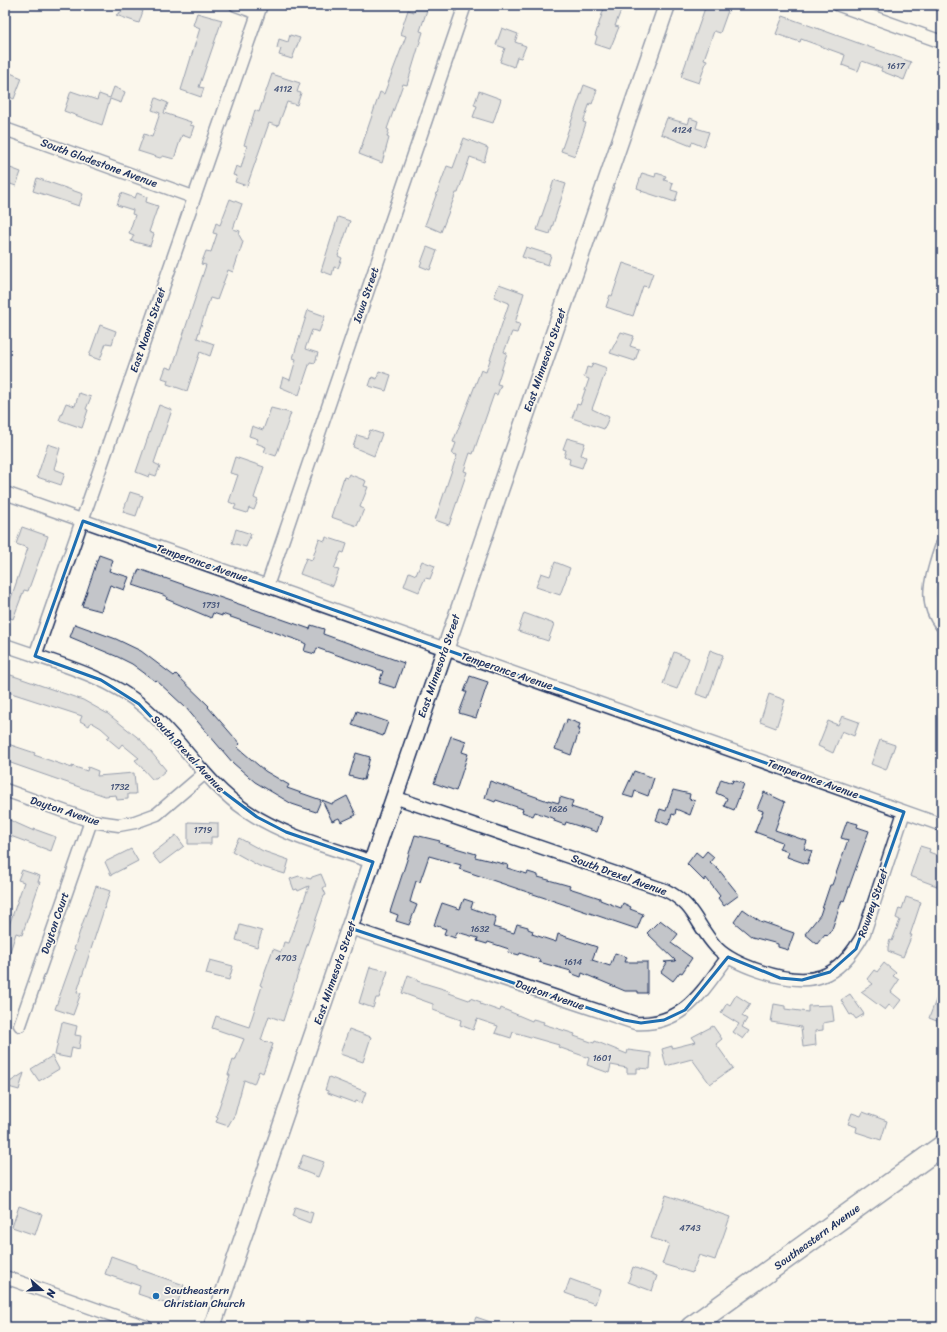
<svg xmlns="http://www.w3.org/2000/svg" width="947" height="1332" font-family="Sriracha,sans-serif">
<rect width="100%" height="100%" fill="#fbf7ec"/>
<filter id="ink" filterUnits="userSpaceOnUse"><feTurbulence type="fractalNoise" baseFrequency=".025" numOctaves="2"/><feDisplacementMap in="SourceGraphic" scale="8" xChannelSelector="R" yChannelSelector="G"/><feConvolveMatrix kernelMatrix="1 2 1 2 8 2 1 2 1" color-interpolation-filters="sRGB"/></filter>
<g filter="url(#ink)">
<!-- building -->
<path fill="#c3c5c9" stroke="#1b2f5e" d="M416,5H428V7L420,31L423,32L407,85L403,84L387,129L389,130L387,137L389,138L382,163L359,154L380,92L384,94L406,36L400,34L408,10L414,12Z
M605,5H623L615,26L619,27L610,49L595,44L597,37L595,36Z
M706,5H730L720,33L714,31L704,59L707,60L699,83L681,77Z
M130,6L143,11L139,23L116,15Z
M197,13L222,20L199,87L204,88L201,97L181,90L200,28L193,25Z
M783,16L911,62L904,80L881,71L882,68L862,61L858,71L842,65L845,55L801,39L800,42L776,34Z
M502,28L518,34L515,42L526,46L521,58L517,57L514,67L500,62L505,48L496,45Z
M290,35L300,38L292,59L279,55L281,49L277,48L279,39L288,42Z
M8,72L22,78L14,99L5,95V81Z
M272,74L300,83L297,92L301,93L297,105L287,102L278,126L269,123L247,186L235,182L237,176L233,175L236,166L241,168L247,146L244,145L255,110L259,112Z
M584,85L597,90L592,104L590,103L583,122L586,123L575,156L561,151Z
M114,87L125,92L121,103L110,99L102,125L64,111L71,91L97,100L99,94L110,98Z
M479,91L501,99L493,123L473,117L477,106L474,105Z
M156,98L168,103L164,113L191,122L190,125L194,126L190,138L182,135L174,159L163,156L160,158L138,151L144,134L152,137L160,113L152,110Z
M667,118L688,124L690,118L698,121L696,128L709,132L704,147L692,142L691,146L661,134Z
M464,138L488,148L484,162L470,157L458,193H456L441,232L425,225L447,166L453,168Z
M5,166L21,172L16,186L5,182Z
M642,173L655,177L656,173L666,176L664,180L673,183L671,190L678,192L675,202L641,191L642,190L637,188Z
M37,178L83,194L79,206L33,191Z
M554,180L566,184L550,234L537,230Z
M121,193L135,198L137,193L147,197L146,202L158,206L149,232L154,234L150,246L131,241L134,235L129,233L135,215L132,214L133,210L117,205Z
M230,199L242,204L233,229L240,231L239,235L243,242L233,272L228,270L217,300L210,298L197,338L214,344L210,356L200,352L187,391L167,384L168,380L162,378L166,367L172,369L206,265L201,264L206,251L211,252L217,234L213,233L216,223L220,225Z
M338,217L350,221L338,256L342,258L338,268L334,267L332,275L321,271Z
M427,247L437,251L430,270L420,266Z
M526,247L551,255L548,265L522,257Z
M623,263L653,273L648,287L643,286L633,316L606,307L610,295L612,296Z
M499,284L524,293L515,323L520,324L517,333L512,332L504,352L507,353L497,384L501,385L497,395L494,394L473,454L470,453L464,471L467,472L449,525L435,520L457,455L452,454L456,443L453,442L481,370L486,372L509,303L494,297Z
M308,310L325,316L319,332L312,330L305,349L318,353L315,363L310,362L299,395L280,387L283,377L290,380L296,359L293,358Z
M100,325L116,331L112,344L106,343L100,360L89,356Z
M621,332L634,336L630,346L639,349L635,361L610,353Z
M593,363L607,368L592,409L609,417L604,429L572,418L577,404L580,405L589,379L584,377L587,367L591,368Z
M379,371L391,375L386,391L369,386L372,377L377,379Z
M79,393L91,397L86,409L88,410L82,428L59,420L66,403L75,406Z
M159,405L172,410L154,463L160,466L156,476L150,474L149,477L136,472Z
M271,408L291,413L276,456L264,452L266,447L256,443L258,439L249,436L252,426L263,430Z
M370,430L382,434L374,456L353,447L357,435L367,438Z
M567,438L585,443L581,455L586,457L582,468L569,464L570,459L564,457L566,450L563,449Z
M48,444L60,448L54,469L65,473L61,485L37,477Z
M235,457L264,467L254,498L258,500L254,510L249,508L247,513L234,509L236,505L229,502L238,475L230,473Z
M349,474L366,481L364,486L368,487L360,507L364,509L357,526L331,517L344,477L347,478Z
M130,492L143,496L136,516L123,512Z
M22,527L48,536L28,591L24,590L13,619L5,616V600L10,601L28,548L16,544Z
M236,529L251,534L246,547L232,543Z
M326,537L347,544L344,553L341,552L334,569L339,570L333,586L300,574L306,558L312,560L319,539L325,541Z
M99,555L113,560L109,571L129,577L124,590L110,585L101,611L82,606Z
M422,561L435,566L430,579L425,578L419,592L404,586L409,572L416,575Z
M555,562L570,568L560,595L536,587L541,573L550,576Z
M139,569L310,629L311,625L324,629L323,634L404,663L395,688L379,683L383,671L317,648L315,654L304,651L306,644L300,641L222,614V616L213,613L211,618L166,599L167,597L163,595L133,585Z
M524,613L554,624L548,641L518,631Z
M75,624L116,639L141,651L174,676L176,674L209,706L208,707L240,744L237,747L265,771L289,785L287,788L321,800L316,812L292,804L255,782L233,763L186,708L156,680L155,681L132,664L118,657L70,637Z
M710,650L723,655L708,698L696,694Z
M674,652L689,658L677,689L663,684Z
M5,673L83,700L108,714L141,740L166,770L156,779H152L135,760L139,758L122,744L119,748L107,738L110,736L101,728L91,722L89,726L80,721L82,716L5,691Z
M470,676L488,682L476,718L459,713L467,692H464Z
M769,694L785,700L776,728L760,722Z
M357,711L388,722L383,736L352,725Z
M842,716L859,722L854,736L842,731L833,753L818,746L828,721L838,725Z
M567,719L580,724L578,729H580L571,755L555,749L564,723L566,724Z
M451,736L466,741L462,752L468,754L456,791L434,783Z
M880,740L895,745L886,770L871,764Z
M8,744L35,753L34,755L72,768V766L87,771L88,767L98,771L97,776L134,773L136,794H128V799L117,800L116,795L105,796L5,761V753Z
M356,753L370,757L364,780L349,776Z
M634,771L654,778L648,796L635,791L633,798L623,795Z
M721,779L732,783L733,780L744,784L734,810L724,806L727,798L716,793Z
M490,781L548,801V800L559,803L560,797L573,801L571,807L602,817L597,832L566,822L565,825L554,821L555,819L535,812L533,816L522,812L523,809L496,800L495,802L485,798Z
M673,790L690,794L689,799L695,801L690,815L676,809L675,815L672,814L668,825L656,820L660,809L666,811Z
M764,792L785,802L775,830L807,841L804,849L812,851L807,864L787,857L789,852L779,849L782,842L755,832L763,811L757,809Z
M347,796L356,815L341,822L339,818L332,821L322,800L332,804Z
M5,818L34,831V829L56,837L51,851L5,834Z
M847,821L858,824L857,827L869,831L844,901L842,900L832,929L827,936L825,934L817,944L805,934L820,915L830,885H832L848,840L841,838Z
M188,822L218,823V837H211V844H188Z
M176,835L184,846L160,864L152,854Z
M415,835L440,841L439,843L476,854L475,857L508,865L507,868L527,874L528,872L538,875V877L570,886L569,888L600,898V900L621,908L623,903L631,907L630,909L643,914L637,929L459,869L461,865L429,856L420,882L416,881L410,902L417,905L409,925L396,921L398,915L390,912Z
M239,838L263,851L289,860L285,874L259,866L232,851Z
M920,846L930,849L929,852L942,857V888L910,876Z
M131,849L138,861L111,875L105,862Z
M707,851L714,857L710,862L719,870L739,895L724,906L718,898L720,896L706,878L704,881L687,864L696,852L702,857Z
M22,870L40,876L38,882H40L22,935L16,933L7,961H5V937L24,882L18,880Z
M321,874L326,886L323,888L326,895L324,896L306,948L283,1021L269,1016L261,1040L273,1044L263,1073L259,1071L254,1084L244,1080L235,1114L228,1126L216,1122L218,1117L216,1116L230,1075H228L233,1060L235,1061L244,1039L212,1028L216,1016L249,1027L262,986L260,985L273,949L281,952L284,942L289,943L309,886L298,891L297,889L294,890L290,879L299,876L311,879L312,877Z
M96,886L110,891L77,992L81,993L73,1015L55,1009L76,950L74,949L83,922Z
M906,897L921,902L910,935H912L903,957L888,951V947L890,940L892,941L900,920L896,918L899,908L902,909Z
M464,899L473,902L471,908L496,917L493,927L514,933L517,924L528,927V929L533,931L532,934L556,942L558,934L597,947L592,960L610,966L615,953L627,957L625,962H647V993H638V991H625L582,973L581,977L570,973L571,971L539,962L540,960L520,953L519,955L508,952L509,949L488,942L487,944L477,941L478,938L457,932L455,938L444,934L446,929L434,925L442,903L460,909Z
M743,909L760,921L794,933L788,950L778,947V944L752,937L734,922Z
M660,920L678,934L671,943L692,958L682,973L680,972L673,981L661,972L667,963L664,962L676,961L647,933Z
M240,925L262,931L257,947L236,940Z
M210,960L233,966L229,980L206,974Z
M884,963L896,973L893,976L899,980L891,992L901,1000L894,1009L889,1005L885,1010L861,992L873,984L867,979L874,970L877,972Z
M370,967L388,971L379,998H376L373,1008L359,1003Z
M408,975L418,979L417,981L450,991L449,993L469,1000L470,998L481,1002L480,1004L500,1011L501,1008L532,1021L533,1019L544,1022L543,1024L575,1034L574,1036L594,1043L595,1041L627,1054L628,1050L651,1053L650,1069L637,1068V1073H627V1068L611,1065L609,1073L587,1065L589,1058L558,1047L559,1045L513,1032L511,1038L495,1033L498,1026L477,1019L473,1030L460,1025L461,1020L433,1010V1004L402,993Z
M941,987H942V1023L929,1018Z
M850,994L864,1014L856,1019L852,1014L850,1015L841,1000Z
M736,995L750,1004L742,1016L747,1019L742,1027L749,1031L743,1039L733,1032L739,1024L721,1013L727,1003L730,1005Z
M774,1004L785,1006V1009L808,1012V1006L832,1005L834,1021L823,1023V1030L815,1031L816,1045L803,1047L801,1027L771,1022Z
M62,1022L77,1026L75,1035L81,1036L79,1049L72,1047L70,1058L55,1055Z
M713,1026L722,1039L716,1044L733,1068L710,1084L692,1059L666,1066L662,1049L672,1046V1048L696,1042L692,1037Z
M349,1029L371,1037L363,1062L340,1054Z
M52,1056L59,1069L39,1081L31,1069Z
M24,1073L19,1090L5,1086V1085Z
M329,1077L366,1092L362,1103L356,1101L355,1103L328,1093V1091L325,1090Z
M863,1112L887,1121L881,1140L856,1132L857,1127L848,1124L852,1113L861,1116Z
M303,1155L324,1162L318,1177L298,1169Z
M666,1195L730,1217L715,1260L699,1255L692,1273L662,1264L669,1244L651,1238Z
M19,1206L42,1214L35,1235L12,1227Z
M295,1207L313,1213L310,1223L292,1216Z
M111,1256L136,1265V1267L141,1270L184,1285L176,1307L138,1294L140,1286L105,1274Z
M633,1267L657,1276L652,1291L628,1282Z
M570,1279L600,1290L595,1304L565,1293Z
M476,1317L502,1326V1327H472Z"/>
<g fill="none" stroke-linecap="round" stroke-linejoin="round">
<!-- minor casing -->
<g stroke="#1b2f5e" stroke-width="15">
<path id="minor" d="M236,5L258,13
M839,5L942,42
M5,129L193,197
M5,493L942,825
M942,545C933,573 921,601 942,626
M267,586L465,5
M5,645C52,662 104,674 143,706C181,738 205,783 247,811C284,836 331,848 373,862
M35,656L261,5
M5,790L91,821L119,825L135,822L157,814L205,773
M394,797L665,890C696,905 696,926 717,948C728,959 745,966 760,971C810,988 838,981 864,933L904,812
M350,928L635,1023C684,1026 702,991 728,957
M20,1025L91,821
M5,1277L146,1327"/>
</g>
<!-- tertiary casing -->
<g stroke="#1b2f5e" stroke-width="19">
<path id="tertiary" d="M212,1327L667,5"/>
</g>
<!-- primary casing -->
<g stroke="#1b2f5e" stroke-width="23">
<path id="primary" d="M691,1327L942,1146"/>
</g>
<!-- minor -->
<use href="#minor" stroke="#fbf7ec" stroke-width="12"/>
<!-- tertiary -->
<use href="#tertiary" stroke="#fbf7ec" stroke-width="16"/>
<!-- primary -->
<use href="#primary" stroke="#fbf7ec" stroke-width="20"/>
</g>
</g>
<!-- marked area -->
<path d="M0 0H947V1332H0ZM83,521L904,812L856,949L830,972L802,980L780,978L728,957L685,1010L664,1020L641,1023L624,1020L350,928L373,862L286,832L257,817L217,787L139,704L101,680L35,656Z" fill="#fbf7ec" fill-opacity=".55" fill-rule="evenodd"/>
<path fill="none" stroke="#1f6fb2" stroke-width="3" stroke-linejoin="round" d="M83,521L904,812L856,949L830,972L802,980L780,978L728,957L685,1010L664,1020L641,1023L624,1020L350,928L373,862L286,832L257,817L217,787L139,704L101,680L35,656Z"/>
<!-- markers -->
<circle fill="#1f6fb2" stroke="#fbf7ec" stroke-width="1.5" cx="156" cy="1296" r="4"/>
<g text-anchor="middle" dominant-baseline="central" stroke-width="3.5" stroke-linejoin="round" paint-order="stroke">
<!-- number labels -->
<g font-size="9" fill="#455479">
<text x="896" y="66">1617</text>
<text x="283" y="89">4112</text>
<text x="682" y="130">4124</text>
<text x="211" y="605">1731</text>
<text x="120" y="787">1732</text>
<text x="558" y="809">1626</text>
<text x="203" y="830">1719</text>
<text x="480" y="929">1632</text>
<text x="286" y="958">4703</text>
<text x="573" y="962">1614</text>
<text x="602" y="1058">1601</text>
<text x="690" y="1228">4743</text>
</g>
<!-- street labels -->
<g font-size="11" fill="#1b2f5e" stroke="#fbf7ec">
<text transform="translate(99 163) rotate(20)">South Gladestone Avenue</text>
<text transform="translate(366 295) rotate(-71)">Iowa Street</text>
<text transform="translate(148 330) rotate(-71)">East Naomi Street</text>
<text transform="translate(545 360) rotate(-71)">East Minnesota Street</text>
<text transform="translate(202 563) rotate(19)">Temperance Avenue</text>
<text transform="translate(439 666) rotate(-71)">East Minnesota Street</text>
<text transform="translate(507 671) rotate(19)">Temperance Avenue</text>
<text transform="translate(188 754) rotate(47)">South Drexel Avenue</text>
<text transform="translate(813 779) rotate(20)">Temperance Avenue</text>
<text transform="translate(65 811) rotate(18)">Dayton Avenue</text>
<text transform="translate(619 875) rotate(20)">South Drexel Avenue</text>
<text transform="translate(873 903) rotate(-71)">Rowney Street</text>
<text transform="translate(55 923) rotate(-71)">Dayton Court</text>
<text transform="translate(335 973) rotate(-71)">East Minnesota Street</text>
<text transform="translate(550 995) rotate(19)">Dayton Avenue</text>
<text transform="translate(817 1237) rotate(-36)">Southeastern Avenue</text>
</g>
<!-- poi labels -->
<g font-size="11" fill="#1b2f5e" stroke="#fbf7ec" text-anchor="start">
<text x="164" y="1290">Southeastern<tspan x="164" dy="13">Christian Church</tspan></text>
</g>
</g>
<!-- margin -->
<rect width="947" height="1332" fill="none" stroke="#fbf7ec" stroke-width="20"/>
<rect x="10" y="10" width="927" height="1312" fill="none" stroke="#1b2f5e" stroke-width="1.5" filter="url(#ink)"/>
<!-- north arrow -->
<g transform="translate(42 1290) rotate(110)" stroke="#fbf7ec" stroke-width="3" paint-order="stroke">
<path d="M0-3L7 15L0 10L-7 15Z" fill="#1b2f5e"/>
<text y="-6" font-size="11" font-weight="bold" text-anchor="middle" fill="#1b2f5e">N</text>
</g>
</svg>
